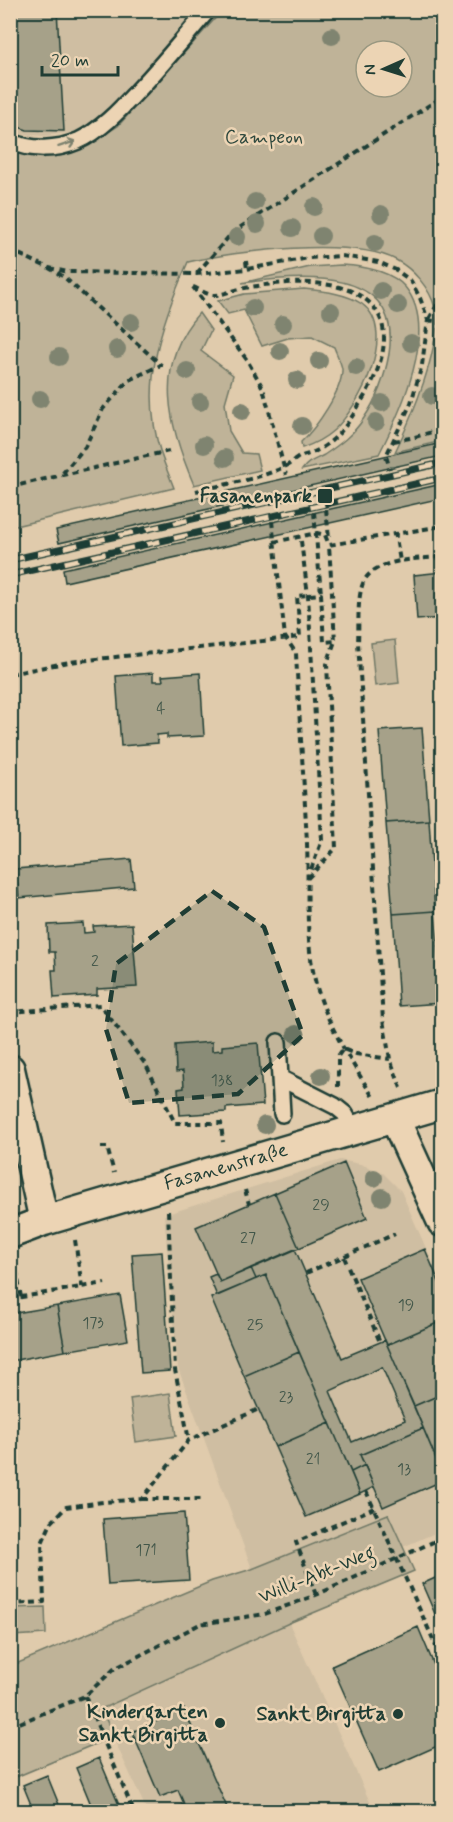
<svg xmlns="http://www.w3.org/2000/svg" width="453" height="1822" font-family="Mynerve,sans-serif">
<rect width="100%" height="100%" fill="#e0cbac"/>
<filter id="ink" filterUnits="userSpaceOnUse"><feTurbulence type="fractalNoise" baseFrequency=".0167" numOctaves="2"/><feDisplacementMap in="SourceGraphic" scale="12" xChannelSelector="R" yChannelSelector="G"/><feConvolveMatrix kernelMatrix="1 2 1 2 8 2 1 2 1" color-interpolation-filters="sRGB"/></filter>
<g filter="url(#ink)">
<!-- built -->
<path fill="#cfbea2" d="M11,11H196L104,114L75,132L45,136L21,134L11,129Z
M340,1160L360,1164L382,1172L401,1191L442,1285V1530L403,1547L387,1514L252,1569L178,1368L164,1215Z
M289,1623L374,1811H147L100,1709Z"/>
<!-- green -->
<path fill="#bfb398" stroke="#6f7866" stroke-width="1.5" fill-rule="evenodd" d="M222,11H442V441L395,452C411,419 443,344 435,308C430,288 413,269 396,260C353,237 235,251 188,262C161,323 139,386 161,454C165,466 170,477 174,488L11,527V150L30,156H60L83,148L118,126ZM366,51H402V87H366Z
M341,265C362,266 390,270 405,287C440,329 400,413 379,454L302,470C308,461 315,460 324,455C339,445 354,434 364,418C377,399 385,376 389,354C403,265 300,275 242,283L310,267Z
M304,289C323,291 346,293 362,304C399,331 359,407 334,430C324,439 314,444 302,448L301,442C316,428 343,390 342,369C341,362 336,353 334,347L312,336L288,338L262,346L244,310L228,314L218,301L244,294Z
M199,313L211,330L201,351L233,375L225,403L229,431L242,453L256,454L260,470L194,485C169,427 152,365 199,313Z
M395,640L399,683L375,686L371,643Z
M170,1393L176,1436L136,1442L130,1399Z
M388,1514L414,1571L289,1623L101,1709L114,1736L11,1779V1666L212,1581L252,1569Z
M45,1607L46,1634L11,1636V1608Z"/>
<!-- building -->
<path fill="#a6a189" stroke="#1f3d34" stroke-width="1.5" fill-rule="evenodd" d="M10,10H57L64,131L27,130L10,124Z
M442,443V456L59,543L56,530Z
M442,484V498L65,582L63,569Z
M442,572V618L417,620L414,575Z
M153,673V681H163L162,676L200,673L204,736L167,738V734L157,735L158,743L121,746L116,676Z
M422,728L429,820L386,823L379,731Z
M429,820L435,911L393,914L386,823Z
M131,859L134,887L19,898L16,869Z
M435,911L442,1003L399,1006L393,914Z
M83,923L84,933L94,932L93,926L132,924L137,987L97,989V995L54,998L52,970H56L55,952H49L48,925Z
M212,1042V1051L222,1050V1046L258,1043L263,1105L226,1108V1112L180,1115L178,1089L184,1088L183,1071L176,1072L175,1045Z
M344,1163L367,1218L299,1248L275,1193Z
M275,1193L299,1248L220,1282L196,1227Z
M295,1249L342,1358L385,1340L423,1428L360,1455L365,1465L351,1472L266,1275L256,1279L251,1268ZM382,1367L405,1420L352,1442L330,1391Z
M425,1249L442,1289V1321L387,1345L358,1278Z
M162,1252L170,1371L141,1373L132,1254Z
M251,1268L256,1279L217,1296L209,1277L216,1274L220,1282Z
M266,1275L299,1352L244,1376L211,1298Z
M120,1295L128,1340L65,1351L57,1306Z
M57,1306L65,1351L10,1361V1314Z
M442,1321V1394L414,1406L387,1345Z
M299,1352L330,1423L275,1447L244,1376Z
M442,1394V1473L414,1406Z
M330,1423L360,1494L306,1517L275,1447Z
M423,1428L442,1473V1481L383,1507L360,1455Z
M365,1465L374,1487L360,1494L351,1472Z
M184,1513L189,1580L108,1585L103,1519Z
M442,1575V1630L422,1584Z
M418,1627L442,1684V1744L379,1772L332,1666Z
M184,1709L229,1812H167L184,1804L178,1790L160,1797L132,1732Z
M99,1758L122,1812H94L76,1768Z
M47,1775L62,1812H34L23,1785Z"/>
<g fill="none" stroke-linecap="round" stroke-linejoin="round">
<!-- service casing -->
<g stroke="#1f3d34" stroke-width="20">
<path id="service" d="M10,141C31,151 57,150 78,141C104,129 125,104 144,84C166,60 187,35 208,10
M278,1042L282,1114
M280,1078L335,1106L345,1114L354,1130"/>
</g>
<!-- minor casing -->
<g stroke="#1f3d34" stroke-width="33">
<path id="minor" d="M10,1069L44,1221
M395,1119L442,1222
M10,1234L44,1221L442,1104"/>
</g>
<!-- path -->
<path stroke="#1f3d34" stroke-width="4" stroke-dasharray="6 4.5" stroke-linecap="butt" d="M10,250L49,268L64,277L161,365L129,380L103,409L85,447L62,474
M246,261L247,269
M49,268L68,272L196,274L247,269L309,258L342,256L378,262L396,270L411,281L420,298L428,320L422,365L411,403L386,456L390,469
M197,273L233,232L442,97
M193,287C199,289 207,295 214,295C224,295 235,289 245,288C284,281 363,273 381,320C391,348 374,382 359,405C349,423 335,442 316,451C311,454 304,455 299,457C294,460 289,465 284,467C257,480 225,484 196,491
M193,287L247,360L263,388L286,475
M429,319L442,296
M428,320L442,322
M394,441L415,437L442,429
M10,487L169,451
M326,509L329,538
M314,512L321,594
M272,521L285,637L296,653C299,716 304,780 307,844C309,890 304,938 316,984C327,1025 351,1061 373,1097
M395,532L400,561
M301,541L308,595L322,840L309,875
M274,542L317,533L325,535L329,545
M10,674L69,662L300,637L297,596L321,594L324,642L335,641
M308,878L336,848L327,664L335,641L329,545L442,526
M10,1012L100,1005L146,1065L175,1123H221L223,1142
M338,1087V1056L343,1049L356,1054L390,1059
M401,1088L390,1059L383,1020L358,643C359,625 357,603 362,586C370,558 419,559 442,557
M101,1147H107L114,1173
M245,1190L249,1204
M168,1211L175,1370L189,1440
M75,1240L82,1287
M344,1257L380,1342
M15,1260L21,1298
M306,1273L395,1234
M10,1299L105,1283
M366,1491L442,1659
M142,1499H201
M316,1595L296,1542L374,1508
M10,1604L44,1602L42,1543L51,1523L66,1507L103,1502L142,1499L189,1440L259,1409
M85,1696L134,1812
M10,1727L85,1696L114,1669L200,1624L265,1614L316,1595L442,1538
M438,1812H441"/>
<!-- service -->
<use href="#service" stroke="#ecd4b4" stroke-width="15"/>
<!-- minor -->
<use href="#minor" stroke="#ecd4b4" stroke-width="28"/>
<!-- rail casing -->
<g stroke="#1f3d34" stroke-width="7">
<path id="rail" d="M10,560L442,463
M10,575L442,478"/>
</g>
<!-- rail -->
<use href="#rail" stroke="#ecd4b4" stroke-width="4.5" stroke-dasharray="14" stroke-linecap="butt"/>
</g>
<!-- trees -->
<g fill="#7f8470">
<circle cx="332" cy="36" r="9"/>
<circle cx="255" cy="202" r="9"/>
<circle cx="314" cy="207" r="9"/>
<circle cx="381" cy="214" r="9"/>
<circle cx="257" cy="224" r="9"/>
<circle cx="292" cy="228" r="9"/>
<circle cx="321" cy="236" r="9"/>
<circle cx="237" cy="237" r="9"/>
<circle cx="375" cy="243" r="9"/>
<circle cx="381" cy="291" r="9"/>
<circle cx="398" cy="305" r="9"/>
<circle cx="253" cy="308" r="9"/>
<circle cx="331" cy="311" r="9"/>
<circle cx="131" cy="322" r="9"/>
<circle cx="283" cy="324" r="9"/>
<circle cx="411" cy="343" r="9"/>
<circle cx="117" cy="349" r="9"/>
<circle cx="280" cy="351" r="9"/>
<circle cx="59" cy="357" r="9"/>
<circle cx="319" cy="361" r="9"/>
<circle cx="356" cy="367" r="9"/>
<circle cx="187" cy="371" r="9"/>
<circle cx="297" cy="380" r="9"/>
<circle cx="432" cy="396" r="9"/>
<circle cx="40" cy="399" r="9"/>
<circle cx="200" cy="402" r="9"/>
<circle cx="382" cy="403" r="9"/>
<circle cx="242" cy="411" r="9"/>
<circle cx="376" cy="422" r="9"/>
<circle cx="302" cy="426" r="9"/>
<circle cx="204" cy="445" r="9"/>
<circle cx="225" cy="458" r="9"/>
<circle cx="296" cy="1034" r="9"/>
<circle cx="321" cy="1076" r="9"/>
<circle cx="265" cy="1125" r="9"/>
<circle cx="374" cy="1178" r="9"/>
<circle cx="382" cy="1197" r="9"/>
</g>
<!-- one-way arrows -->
<defs><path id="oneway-shaft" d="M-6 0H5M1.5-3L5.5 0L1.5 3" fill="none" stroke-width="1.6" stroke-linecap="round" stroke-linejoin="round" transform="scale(1.5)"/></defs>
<use stroke="#7b816e" href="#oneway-shaft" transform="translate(67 144) rotate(-18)"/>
</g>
<!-- marked area -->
<path fill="#1f3d34" fill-opacity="0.2" stroke="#1f3d34" stroke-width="4.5" stroke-dasharray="12 8" stroke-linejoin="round" d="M212,891L264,927L303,1035L238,1094L129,1103L106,1029L116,964Z"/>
<!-- markers -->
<g fill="#1f3d34" stroke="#ecd4b4" stroke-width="2">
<rect x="317" y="488" width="16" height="16" rx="3"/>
<circle cx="398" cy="1714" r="6"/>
<circle cx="220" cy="1723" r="6"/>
</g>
<g text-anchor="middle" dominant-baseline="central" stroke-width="5" stroke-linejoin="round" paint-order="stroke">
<!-- number labels -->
<g font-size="16" fill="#415649">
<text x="161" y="708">4</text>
<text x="95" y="961">2</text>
<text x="222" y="1080">138</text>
<text x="321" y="1205">29</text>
<text x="248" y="1238">27</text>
<text x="406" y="1305">19</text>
<text x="93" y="1323">173</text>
<text x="255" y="1325">25</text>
<text x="286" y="1397">23</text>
<text x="313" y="1459">21</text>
<text x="404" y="1469">13</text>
<text x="146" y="1550">171</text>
</g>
<!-- park labels -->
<g font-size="20" fill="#2f493e" stroke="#ecd4b4">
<text x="264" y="137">Campeon</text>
</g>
<!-- poi labels -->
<g font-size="20" font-weight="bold" fill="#1f3d34" stroke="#ecd4b4" text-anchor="end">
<text x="312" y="496">Fasanenpark</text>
<text x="208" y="1712">Kindergarten<tspan x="208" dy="23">Sankt Birgitta</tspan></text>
<text x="386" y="1714">Sankt Birgitta</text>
</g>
<!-- street labels -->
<g font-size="20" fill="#1f3d34" stroke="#ecd4b4">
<text transform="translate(226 1167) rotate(-16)">Fasanenstraße</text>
<text transform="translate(317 1575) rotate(-22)">Willi-Abt-Weg</text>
</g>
</g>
<!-- margin -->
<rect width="453" height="1822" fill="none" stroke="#ecd4b4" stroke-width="36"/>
<rect x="18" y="18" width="417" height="1786" fill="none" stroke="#1f3d34" stroke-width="2" filter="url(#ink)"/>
<!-- north arrow -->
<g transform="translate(384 69) rotate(267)"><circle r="28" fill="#ecd4b4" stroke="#9a9881" stroke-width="1.5"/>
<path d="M0-4.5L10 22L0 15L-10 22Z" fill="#1f3d34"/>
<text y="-9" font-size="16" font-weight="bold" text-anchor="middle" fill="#1f3d34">N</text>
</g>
<!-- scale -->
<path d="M42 66v9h76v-9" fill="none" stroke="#1f3d34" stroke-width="3"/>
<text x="51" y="66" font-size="18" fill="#1f3d34" stroke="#ecd4b4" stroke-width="4.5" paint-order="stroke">20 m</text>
</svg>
